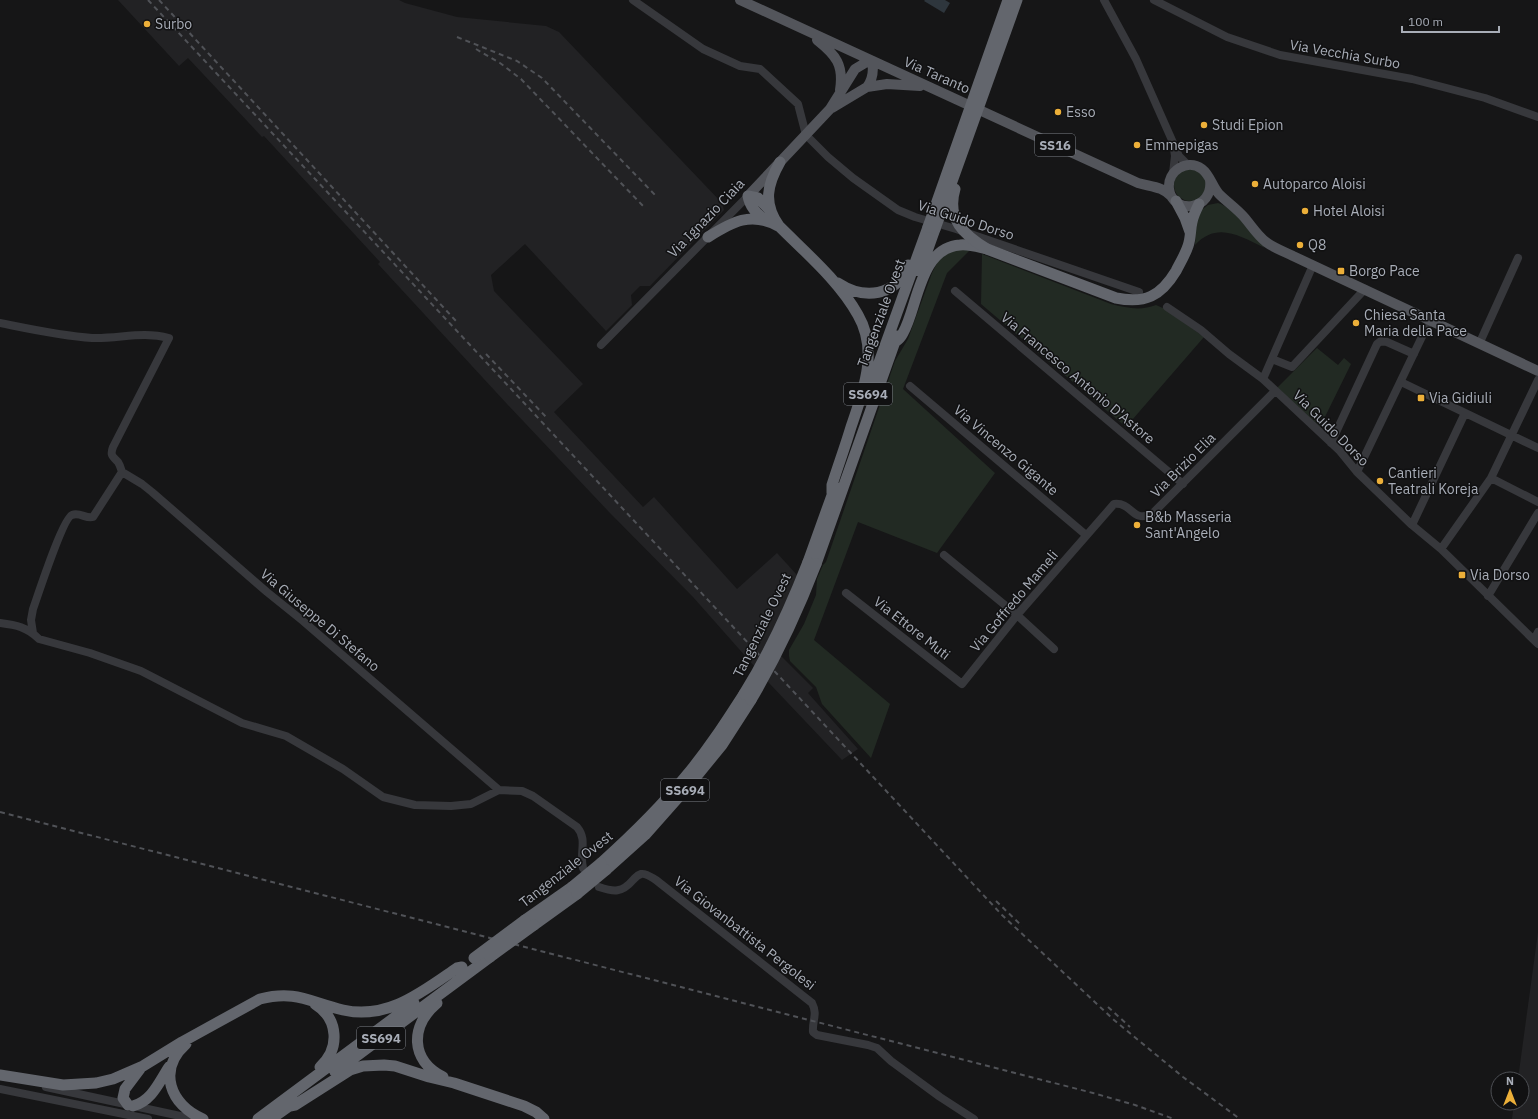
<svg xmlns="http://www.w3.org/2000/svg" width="1538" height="1119" font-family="'IBM Plex Sans',sans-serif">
<rect width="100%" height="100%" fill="#161617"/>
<!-- built -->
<path fill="#222224" d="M118,0H399L405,3L457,17L546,26L559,32L722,203L724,210L650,286H640L631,295L632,305L606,331L525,244L491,275L494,291L583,384L554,412L643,507L654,497L737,589L777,553L797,575L781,615L767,642L813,688L808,693L858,749L842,760L769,683L693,597L609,512L507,404L378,264L380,262L264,136L262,137L188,58L179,66Z
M1538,932V1119H1512L1514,1103H1522V1079H1518Z"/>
<!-- green -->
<path fill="#222a23" d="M1174 185a16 16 0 1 1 32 0a16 16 0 1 1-32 0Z
M1218,203C1236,209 1251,234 1265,248C1240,236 1217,221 1195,245L1196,225L1200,211L1208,205Z
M957,250H970L947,273L903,389L995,473L937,553L858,522L814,640L890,704L871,758L822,704L816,687L790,661L789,656V650L804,624L816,595L817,579L823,565L826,562L895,361L908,339L932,273L938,261L946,254Z
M982,254L1111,304C1127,308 1141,311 1156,305L1165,309L1204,337L1126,427L981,304Z
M1317,348L1338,365L1344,358L1351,364L1320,427L1277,388Z"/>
<!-- water -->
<path fill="#2e363d" d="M925,0H945L950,3L944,13L924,1Z"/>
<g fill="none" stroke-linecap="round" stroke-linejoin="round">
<!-- minor -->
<path stroke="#37383c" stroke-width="8" d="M633,0L703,49L740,66L760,69L798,104L806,135L828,157L853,178L898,210L915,217L956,229L1139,292
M1104,0L1136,59L1179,156L1186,163L1192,165
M1154,0L1227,37L1280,55L1412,79L1485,98L1538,117
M1173,173L1175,156L1174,149
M955,291L1183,484
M1167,307L1201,330L1229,354L1263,379L1339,450L1357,472L1412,525L1441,549L1538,644
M0,323C30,329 61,336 92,338C119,339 142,331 169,338L113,447C110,455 112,456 118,462C120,465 121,469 122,472L93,517C86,519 80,512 72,515C63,518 38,595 33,609L31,620L33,633
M1480,342L1518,258
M601,345L748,196
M1272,359L1292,367L1365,289
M1263,379L1313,265
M1401,382L1538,448
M910,386L1086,535
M1331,443L1377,344L1381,341L1387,342L1414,354
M122,472L142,484L152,492L267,592L303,621L499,790
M1357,472L1430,320
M1491,478L1538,502
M1412,525L1465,413
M1441,549L1491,478L1538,380
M944,555L1017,615L1054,649
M846,593L962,684L1017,615L1114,504C1133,502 1131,523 1152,514L1275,391
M1488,596L1538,513
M0,623C16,625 27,627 39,639L90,653L141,671L242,723L286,736L343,769L383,797L415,805L451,806L471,804L499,790L522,791L533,796L577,827C588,840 579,852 583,868
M1534,640L1538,632
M599,887C614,892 622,893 633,880C636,877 637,875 641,874C646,873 651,877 656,880L812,1003C818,1015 812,1020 813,1032L817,1035L868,1045L877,1048L891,1061L940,1097L974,1119
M46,1087L194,1119
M0,1089L148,1119"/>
<!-- major -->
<path stroke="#53555b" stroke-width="10" d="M740,0L1138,183C1151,187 1162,186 1172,197
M817,40C836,55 844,65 840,90
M867,87C873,79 874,71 872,61
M832,108L867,87L887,84L920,86
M1210,180C1214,210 1173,216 1169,189C1167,171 1187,158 1202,169C1210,175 1212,186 1219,194C1227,202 1236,208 1244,217C1251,225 1257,235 1266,242C1274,248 1285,252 1293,256L1538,371
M748,196L830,109L855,69L865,63L872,61"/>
<!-- highway -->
<path stroke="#63666d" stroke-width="11" d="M780,162C767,185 763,203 779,226C807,254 839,281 858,315C879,351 863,392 851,427C845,447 838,466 832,485V493
M1176,201L1185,218L1190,232
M765,220C756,213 750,207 748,196L758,198L770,210
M708,237C732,222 751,211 778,226
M920,271L935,229
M838,283C864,300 896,297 908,265
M895,342C898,340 901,337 903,333C918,307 919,248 960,245C969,244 978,247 987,249L1116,298C1145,304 1161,296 1176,271C1180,263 1185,255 1188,246C1191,238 1190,230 1192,222C1193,216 1196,210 1199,204
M869,390L928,227
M808,562L835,487
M816,564L897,336
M601,863C631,836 660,808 686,776C708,750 726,722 744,694
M606,870L645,835L691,783L722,745L751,700
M525,920L572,887
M534,925L577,894
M437,1003C410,1026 410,1060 443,1077
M315,1004C339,1019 340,1049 320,1067
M186,1044C157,1070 170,1105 203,1119
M335,1072L490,957
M0,1075L63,1085L96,1083L113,1079L143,1066L182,1042L260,999C296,990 309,1002 343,1010C388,1020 422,992 457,968L462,967
M128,1105L123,1098L125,1089L140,1069
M133,1106C152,1101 159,1082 169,1067
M290,1106L295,1105L350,1070L363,1066L384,1065L395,1066L429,1077L454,1083L524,1106L536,1112L544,1119
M258,1119L414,1003
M271,1119L295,1102"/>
<!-- rail -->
<path stroke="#505257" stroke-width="2" stroke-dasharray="5 4" stroke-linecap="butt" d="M148,0L1002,915L1114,1020L1183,1077L1240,1119
M159,0L456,321
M457,37L517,61L542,78L657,197
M476,49L500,63L521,79L644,207
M486,354L548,419
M0,812L1093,1093L1135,1105L1174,1119
M996,901L1022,926
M1108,1007L1130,1027"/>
<!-- highway-bridge -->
<path stroke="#63666d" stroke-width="11" d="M955,189C946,219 964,235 987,249
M928,227L1008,0
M935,229L1017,0
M744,694C770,652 790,608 808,562
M751,700C777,656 798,611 816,564
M572,887L601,863
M577,894L606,870
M490,957L534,925
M474,958L525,920"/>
</g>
<!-- markers -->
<g fill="#ecaf39" stroke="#111112" stroke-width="1.5">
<circle cx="147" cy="24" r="4"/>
<circle cx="1058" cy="112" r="4"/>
<circle cx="1204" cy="125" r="4"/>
<circle cx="1137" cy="145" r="4"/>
<circle cx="1255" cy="184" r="4"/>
<circle cx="1305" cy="211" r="4"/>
<circle cx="1300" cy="245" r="4"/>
<rect x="1337" y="267" width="8" height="8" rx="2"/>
<circle cx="1356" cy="323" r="4"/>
<rect x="1417" y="394" width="8" height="8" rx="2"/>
<circle cx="1380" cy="481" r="4"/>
<circle cx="1137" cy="525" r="4"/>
<rect x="1458" y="571" width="8" height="8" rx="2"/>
</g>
<g text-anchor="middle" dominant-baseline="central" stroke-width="3" stroke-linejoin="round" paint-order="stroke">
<!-- shield labels -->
<g fill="#111112" stroke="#7b7e86" stroke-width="1">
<rect x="1035" y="134" width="40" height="22" rx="3"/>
<rect x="844" y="383" width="48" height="22" rx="3"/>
<rect x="661" y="779" width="48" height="22" rx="3"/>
<rect x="357" y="1027" width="48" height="22" rx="3"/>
</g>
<g font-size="13" font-weight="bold" fill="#a8adb7">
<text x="1055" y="145">SS16</text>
<text x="868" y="394">SS694</text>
<text x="685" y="790">SS694</text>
<text x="381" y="1038">SS694</text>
</g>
<!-- poi labels -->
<g font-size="14" fill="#a8adb7" stroke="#111112" text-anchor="start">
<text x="155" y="24">Surbo</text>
<text x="1066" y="112">Esso</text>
<text x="1212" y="125">Studi Epion</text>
<text x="1145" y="145">Emmepigas</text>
<text x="1263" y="184">Autoparco Aloisi</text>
<text x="1313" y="211">Hotel Aloisi</text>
<text x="1308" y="245">Q8</text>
<text x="1349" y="271">Borgo Pace</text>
<text x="1364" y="315">Chiesa Santa<tspan x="1364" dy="16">Maria della Pace</tspan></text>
<text x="1429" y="398">Via Gidiuli</text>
<text x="1388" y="473">Cantieri<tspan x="1388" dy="16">Teatrali Koreja</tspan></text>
<text x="1145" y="517">B&amp;b Masseria<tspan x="1145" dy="16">Sant'Angelo</tspan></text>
<text x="1470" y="575">Via Dorso</text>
</g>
<!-- street labels -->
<g font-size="14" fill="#a8adb7" stroke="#111112">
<text transform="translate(1345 54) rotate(10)">Via Vecchia Surbo</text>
<text transform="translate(937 75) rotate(24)">Via Taranto</text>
<text transform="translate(706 218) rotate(-46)">Via Ignazio Ciaia</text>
<text transform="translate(966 220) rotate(18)">Via Guido Dorso</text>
<text transform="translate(881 313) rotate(-70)">Tangenziale Ovest</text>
<text transform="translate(1078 378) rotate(40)">Via Francesco Antonio D'Astore</text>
<text transform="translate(1331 428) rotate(45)">Via Guido Dorso</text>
<text transform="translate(1006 450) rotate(40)">Via Vincenzo Gigante</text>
<text transform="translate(1183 465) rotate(-45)">Via Brizio Elia</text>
<text transform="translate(1014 601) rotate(-50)">Via Goffredo Mameli</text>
<text transform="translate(320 620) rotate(40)">Via Giuseppe Di Stefano</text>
<text transform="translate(762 625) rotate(-64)">Tangenziale Ovest</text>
<text transform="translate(912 628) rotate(38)">Via Ettore Muti</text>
<text transform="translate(566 869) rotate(-38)">Tangenziale Ovest</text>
<text transform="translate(745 933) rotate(38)">Via Giovanbattista Pergolesi</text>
</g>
</g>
<!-- north arrow -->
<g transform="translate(1510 1091)"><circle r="19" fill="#111112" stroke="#4d4f54"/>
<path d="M0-3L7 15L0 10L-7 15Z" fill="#ecaf39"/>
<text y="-6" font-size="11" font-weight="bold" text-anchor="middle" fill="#a8adb7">N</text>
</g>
<!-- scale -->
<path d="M1402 26v6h97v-6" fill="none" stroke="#a8adb7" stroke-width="2"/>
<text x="1408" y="26" font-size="12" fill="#a8adb7" stroke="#111112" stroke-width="3" paint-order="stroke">100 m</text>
</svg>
